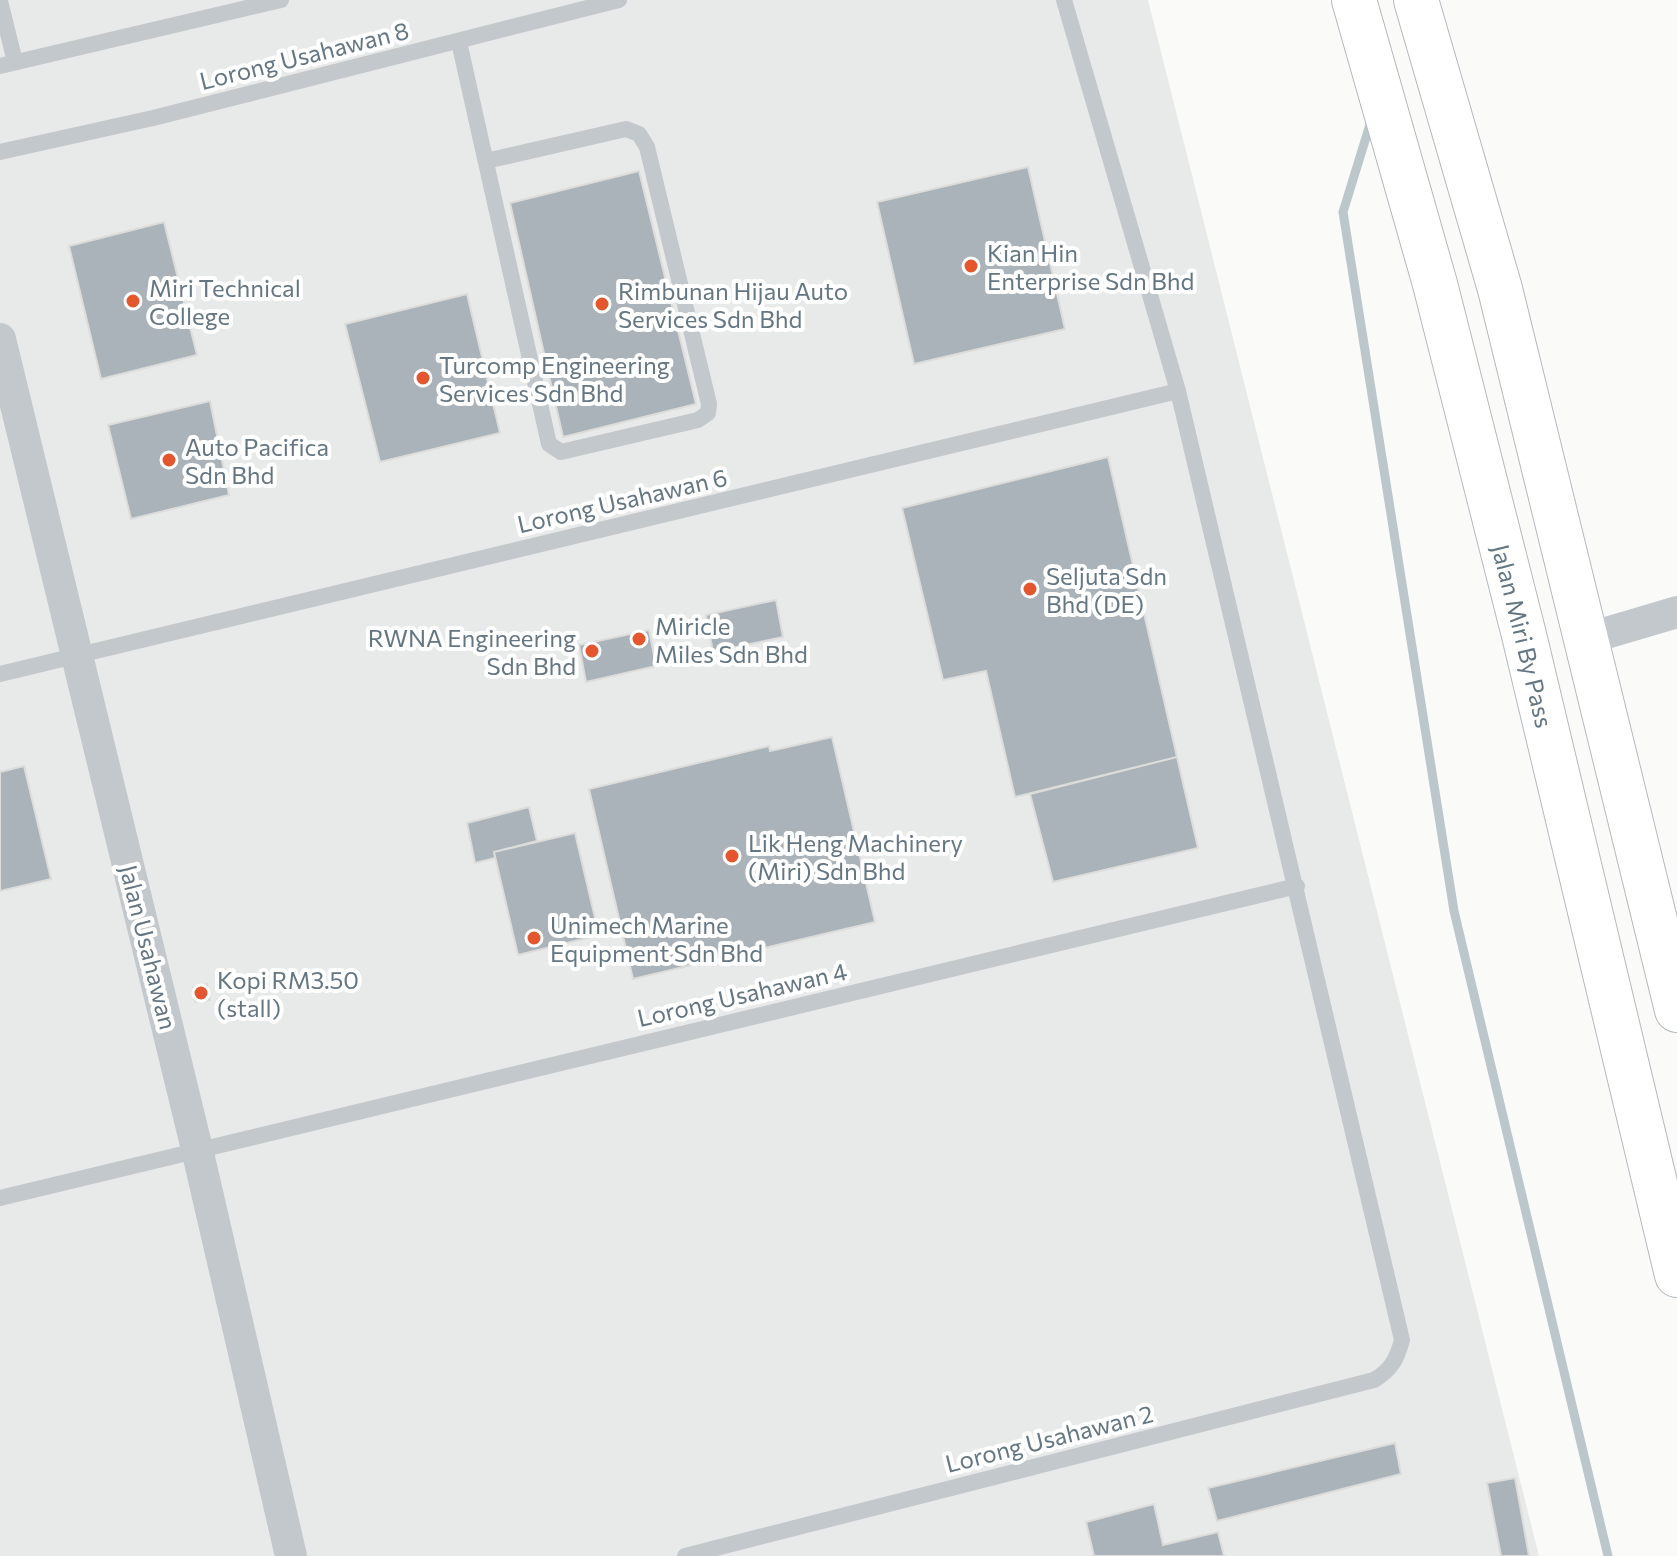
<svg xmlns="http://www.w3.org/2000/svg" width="1677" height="1556" font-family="Commissioner,sans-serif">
<rect width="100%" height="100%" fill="#fafaf8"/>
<!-- built -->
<path fill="#e8e9e9" d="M0,0H1148L1539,1556H0Z"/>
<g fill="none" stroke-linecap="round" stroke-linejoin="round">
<!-- stream -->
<path stroke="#bbc7cb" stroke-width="9" d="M1372,118L1343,212L1454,911L1608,1556"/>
</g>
<!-- building -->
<path fill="#aab3b9" stroke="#dcdcda" stroke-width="2" d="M1028,167L1065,329L914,364L877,202Z
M639,171L696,404L563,437L510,203Z
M164,222L197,355L101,379L69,246Z
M467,294L500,433L380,462L345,324Z
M210,401L229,495L131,519L108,425Z
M1108,457L1177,757L1015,797L986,671L943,680L902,508Z
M776,600L783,637L713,652L706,615Z
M649,630L656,666L586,682L579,645Z
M832,737L875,922L633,979L589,789L769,746L770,751Z
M1177,757L1198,848L1053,882L1030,794Z
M24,766L51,879L0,891V772Z
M529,807L537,841L494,852L495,858L475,863L467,823Z
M575,833L599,935L518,955L494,852Z
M207,984L210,1000L195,1002L193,987Z
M1395,1443L1401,1474L1217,1521L1208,1488Z
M1515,1478L1529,1556H1501L1487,1483Z
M1154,1504L1163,1545L1218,1532L1224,1556H1094L1086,1522Z"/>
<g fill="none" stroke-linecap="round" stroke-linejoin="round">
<!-- secondary casing -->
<g stroke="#b3babf" stroke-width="46">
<g id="secondary">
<path id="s1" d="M1354,0L1435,284L1524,635L1677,1275"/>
<path d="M1416,0L1500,289L1677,1010"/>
</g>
</g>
<!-- service -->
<path stroke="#c3c8cc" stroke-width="16" d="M0,1L15,62
M459,42L549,444L561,452L698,420L708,413L709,404L647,147L639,134L626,129L486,161
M0,66L281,0
M0,152L153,118L619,0
M0,674L1178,391
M0,1198L1297,886
M685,1556L1374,1380C1391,1370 1397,1359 1402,1340L1178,391L1064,0"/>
<!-- minor -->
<path stroke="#c3c8cc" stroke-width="32" d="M0,339L197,1149L291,1556
M1586,639L1677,612"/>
<!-- secondary -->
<use href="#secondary" stroke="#fff" stroke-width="44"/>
</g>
<!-- markers -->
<g fill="#e4572e" stroke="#fff" stroke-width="3">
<circle cx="971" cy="266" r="8"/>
<circle cx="133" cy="301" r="8"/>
<circle cx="602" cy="304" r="8"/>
<circle cx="423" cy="378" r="8"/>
<circle cx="169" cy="460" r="8"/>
<circle cx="1030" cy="589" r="8"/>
<circle cx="639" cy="639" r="8"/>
<circle cx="592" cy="651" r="8"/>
<circle cx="732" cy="856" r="8"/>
<circle cx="534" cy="938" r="8"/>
<circle cx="201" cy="993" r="8"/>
</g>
<g text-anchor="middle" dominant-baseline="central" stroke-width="8" stroke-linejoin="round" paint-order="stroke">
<!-- street labels -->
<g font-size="24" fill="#657683" stroke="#fff">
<text transform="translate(304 55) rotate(-14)">Lorong Usahawan 8</text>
<text transform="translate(622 500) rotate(-13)">Lorong Usahawan 6</text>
<text stroke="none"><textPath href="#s1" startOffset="658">Jalan Miri By Pass</textPath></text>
<text transform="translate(149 947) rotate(76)">Jalan Usahawan</text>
<text transform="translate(742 994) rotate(-13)">Lorong Usahawan 4</text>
<text transform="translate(1049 1438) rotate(-14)">Lorong Usahawan 2</text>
</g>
<!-- poi labels -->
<g font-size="24" fill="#657683" stroke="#fff" text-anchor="start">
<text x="987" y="252">Kian Hin<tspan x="987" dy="28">Enterprise Sdn Bhd</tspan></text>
<text x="149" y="287">Miri Technical<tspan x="149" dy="28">College</tspan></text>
<text x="618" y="290">Rimbunan Hijau Auto<tspan x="618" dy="28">Services Sdn Bhd</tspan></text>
<text x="439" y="364">Turcomp Engineering<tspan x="439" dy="28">Services Sdn Bhd</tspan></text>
<text x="185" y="446">Auto Pacifica<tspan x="185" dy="28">Sdn Bhd</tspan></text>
<text x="1046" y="575">Seljuta Sdn<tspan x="1046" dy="28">Bhd (DE)</tspan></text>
<text x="655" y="625">Miricle<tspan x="655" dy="28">Miles Sdn Bhd</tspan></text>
<text x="576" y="637" text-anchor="end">RWNA Engineering<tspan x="576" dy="28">Sdn Bhd</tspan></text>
<text x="748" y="842">Lik Heng Machinery<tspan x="748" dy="28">(Miri) Sdn Bhd</tspan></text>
<text x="550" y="924">Unimech Marine<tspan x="550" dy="28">Equipment Sdn Bhd</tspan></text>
<text x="217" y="979">Kopi RM3.50<tspan x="217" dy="28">(stall)</tspan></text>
</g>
</g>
</svg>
